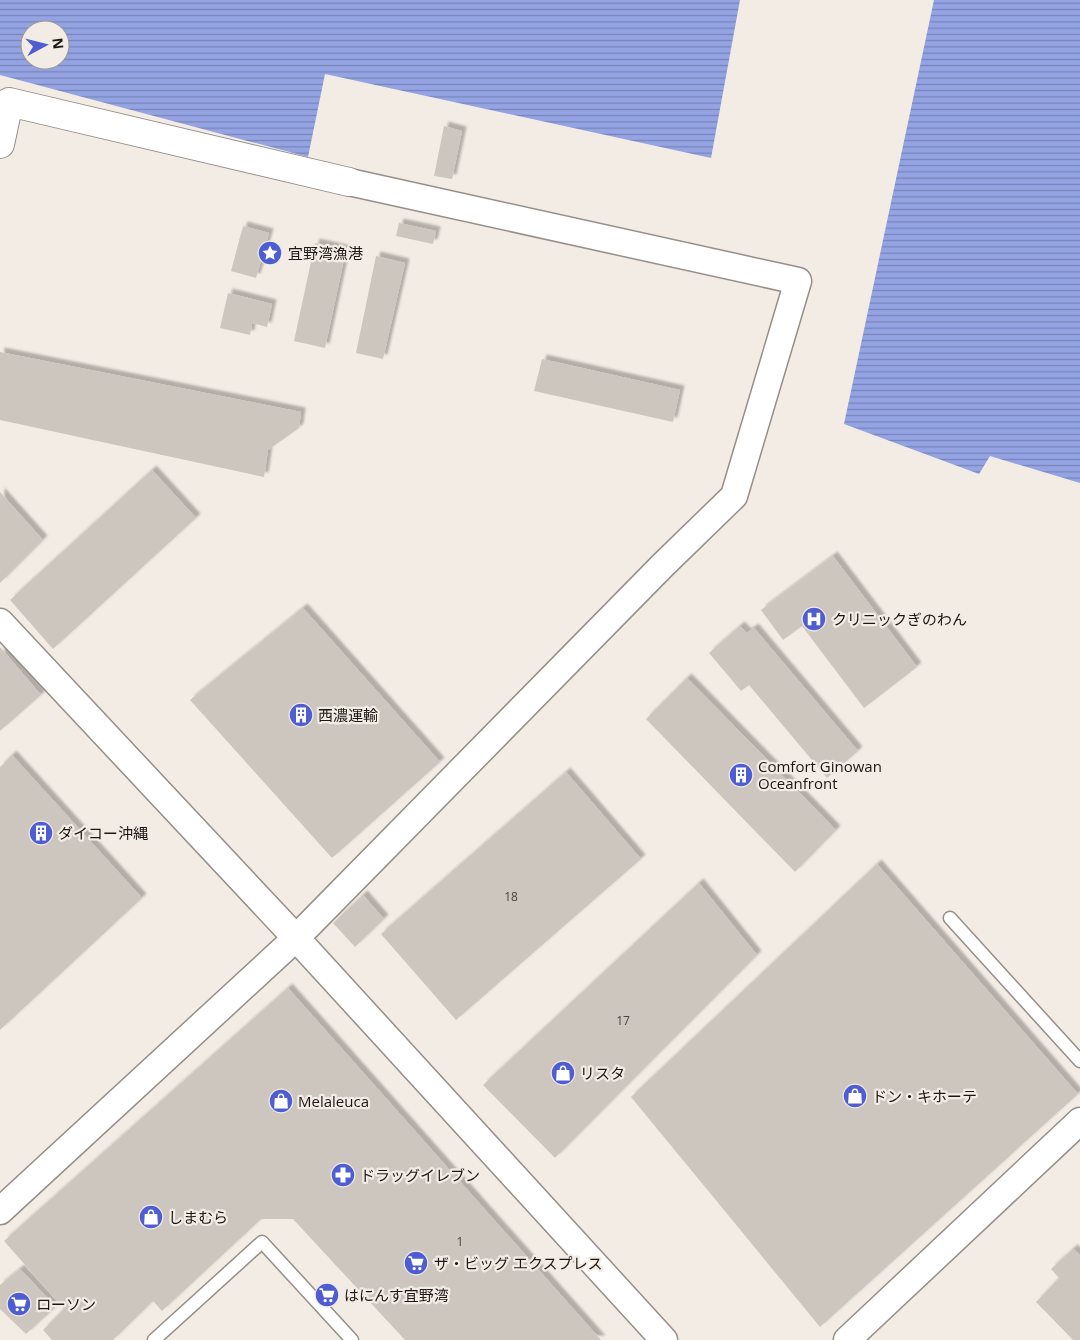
<svg xmlns="http://www.w3.org/2000/svg" width="1080" height="1340" font-family="'Open Sans','Noto Sans JP',sans-serif">
<defs>
<pattern id="water-rules" width="6" height="5" patternUnits="userSpaceOnUse" patternTransform="scale(1.25)"><rect width="6" height="5" fill="#94a3e3"/><path d="M0 2.5h6" fill="none" stroke="#7884b7"/></pattern>
<filter id="shadow"><feDropShadow dx="4.5" dy="-4.5" stdDeviation="1" flood-color="#0004"/></filter>
</defs>
<rect width="100%" height="100%" fill="#f3ece4"/>
<!-- water -->
<path fill="url(#water-rules)" fill-rule="evenodd" d="M0,0H740L711,158L325,74L308,157L0,75ZM30,30H60V60H30Z
M934,0H1080V483L990,456L979,474L844,424Z"/>
<!-- building -->
<path fill="#cdc6bf" filter="url(#shadow)" d="M444,126L462,131L452,179L434,176Z
M399,223L436,231L433,244L396,236Z
M243,226L269,233L256,278L231,271Z
M315,243L346,250L325,348L294,341Z
M376,256L405,263L383,359L356,353Z
M228,293L272,304L267,327L252,323L250,335L220,328Z
M0,352L301,412L299,428L268,450L264,477L0,420Z
M542,359L680,390L673,422L534,391Z
M152,470L196,518L53,649L10,600Z
M0,492L43,540L0,583Z
M833,556L917,667L864,708L802,626L783,640L761,610Z
M303,608L440,762L332,858L190,700Z
M740,626L747,633L754,628L858,751L827,778L749,685L741,691L709,653Z
M0,647L41,695L0,731Z
M687,678L836,830L795,872L646,719Z
M12,755L142,898L0,1030V767Z
M566,772L641,859L456,1020L381,934Z
M877,864L1078,1094L820,1327L631,1097Z
M699,883L757,955L555,1158L483,1085Z
M363,895L384,919L355,947L333,923Z
M288,988L601,1340H405L293,1219H261L162,1311L153,1301L113,1340H52L43,1330L64,1309L4,1241Z
M1073,1249L1080,1255V1340H1073L1036,1302L1059,1278L1051,1269Z
M20,1269L56,1307L26,1334L0,1309V1285Z"/>
<g fill="none" stroke-linecap="round" stroke-linejoin="round">
<!-- service casing -->
<g stroke="#968f89" stroke-width="15">
<path id="service" d="M950,918L1080,1061
M154,1340L262,1242L352,1340"/>
</g>
<!-- minor casing -->
<g stroke="#968f89" stroke-width="29">
<path id="minor" d="M0,622L296,938L664,1340
M0,1211L296,938L663,565L734,496L798,281L349,182
M847,1340L1080,1121"/>
</g>
<!-- tertiary casing -->
<g stroke="#968f89" stroke-width="30">
<path id="tertiary" d="M0,144L9,102L349,182"/>
</g>
<!-- service -->
<use href="#service" stroke="#fff" stroke-width="12"/>
<!-- minor -->
<use href="#minor" stroke="#fff" stroke-width="26"/>
<!-- tertiary -->
<use href="#tertiary" stroke="#fff" stroke-width="28"/>
</g>
<!-- icons -->
<defs>
<g id="sight-disc" transform="scale(1.25)"><circle r="9.5" fill="#4f5dd3" stroke="#f3ece4"/><path d="M0-6L1.8-2.2L6-1.7L2.9 1.2L3.7 5.4L0 3.3L-3.7 5.4L-2.9 1.2L-6-1.7L-1.8-2.2Z" fill="#fff"/></g>
<g id="hospital-disc" transform="scale(1.25)"><circle r="9.5" fill="#4f5dd3" stroke="#f3ece4"/><path d="M-5-5h3v3.5h4V-5h3V5h-3V1.5h-4V5h-3Z" fill="#fff"/></g>
<g id="building-disc" transform="scale(1.25)"><circle r="9.5" fill="#4f5dd3" stroke="#f3ece4"/><path d="M-4-6H4V6H1V3H-1V6H-4ZM-2.5-4.3h1.7v1.8h-1.7ZM.8-4.3h1.7v1.8H.8ZM-2.5-1h1.7V.8h-1.7ZM.8-1h1.7V.8H.8Z" fill="#fff"/></g>
<g id="shop-disc" transform="scale(1.25)"><circle r="9.5" fill="#4f5dd3" stroke="#f3ece4"/><path d="M-5-2.5h2.3a2.7 3.5 0 0 1 5.4 0H5L5.5 6h-11ZM-1.5-2.5h3a1.5 2.3 0 0 0-3 0Z" fill="#fff"/></g>
<g id="pharmacy-disc" transform="scale(1.25)"><circle r="9.5" fill="#4f5dd3" stroke="#f3ece4"/><path d="M-2-6h4v4h4v4h-4v4h-4v-4h-4v-4h4Z" fill="#fff"/></g>
<g id="supermarket-disc" transform="scale(1.25)"><circle r="9.5" fill="#4f5dd3" stroke="#f3ece4"/><path d="M-6-5.5h2.5l.6 2H6L4.5 2H-2.5L-4.4-4H-6ZM-1.5 3.2a1.3 1.3 0 1 0 .1 0ZM3 3.2a1.3 1.3 0 1 0 .1 0Z" fill="#fff"/></g>
</defs>
<g fill-rule="evenodd">
<use href="#sight-disc" x="270" y="253"/>
<use href="#hospital-disc" x="814" y="619"/>
<use href="#building-disc" x="301" y="715"/>
<use href="#building-disc" x="741" y="775"/>
<use href="#building-disc" x="41" y="833"/>
<use href="#shop-disc" x="563" y="1073"/>
<use href="#shop-disc" x="855" y="1096"/>
<use href="#shop-disc" x="281" y="1101"/>
<use href="#pharmacy-disc" x="343" y="1175"/>
<use href="#shop-disc" x="151" y="1217"/>
<use href="#supermarket-disc" x="416" y="1263"/>
<use href="#supermarket-disc" x="327" y="1295"/>
<use href="#supermarket-disc" x="19" y="1304"/>
</g>
<g text-anchor="middle" dominant-baseline="central" stroke-width="4.5" stroke-linejoin="round" paint-order="stroke">
<!-- number labels -->
<g font-size="12" fill="#474440">
<text x="511" y="896">18</text>
<text x="623" y="1020">17</text>
<text x="460" y="1241">1</text>
</g>
<!-- poi labels -->
<g font-size="15" fill="#1a1815" stroke="#f3ece4" text-anchor="start">
<text x="288" y="253">宜野湾漁港</text>
<text x="832" y="619">クリニックぎのわん</text>
<text x="318" y="715">西濃運輸</text>
<text x="758" y="766">Comfort Ginowan<tspan x="758" dy="17">Oceanfront</tspan></text>
<text x="58" y="833">ダイコー沖縄</text>
<text x="580" y="1073">リスタ</text>
<text x="872" y="1096">ドン・キホーテ</text>
<text x="298" y="1101">Melaleuca</text>
<text x="360" y="1175">ドラッグイレブン</text>
<text x="168" y="1217">しまむら</text>
<text x="434" y="1263">ザ・ビッグ エクスプレス</text>
<text x="344" y="1295">はにんす宜野湾</text>
<text x="36" y="1304">ローソン</text>
</g>
</g>
<!-- north arrow -->
<g transform="translate(45 45) rotate(83)"><circle r="24" fill="#f3ece4" stroke="#9c9791"/>
<path d="M0-4L9 19L0 12L-9 19Z" fill="#4f5dd3"/>
<text y="-8" font-size="14" font-weight="bold" text-anchor="middle" fill="#1a1815">N</text>
</g>
</svg>
